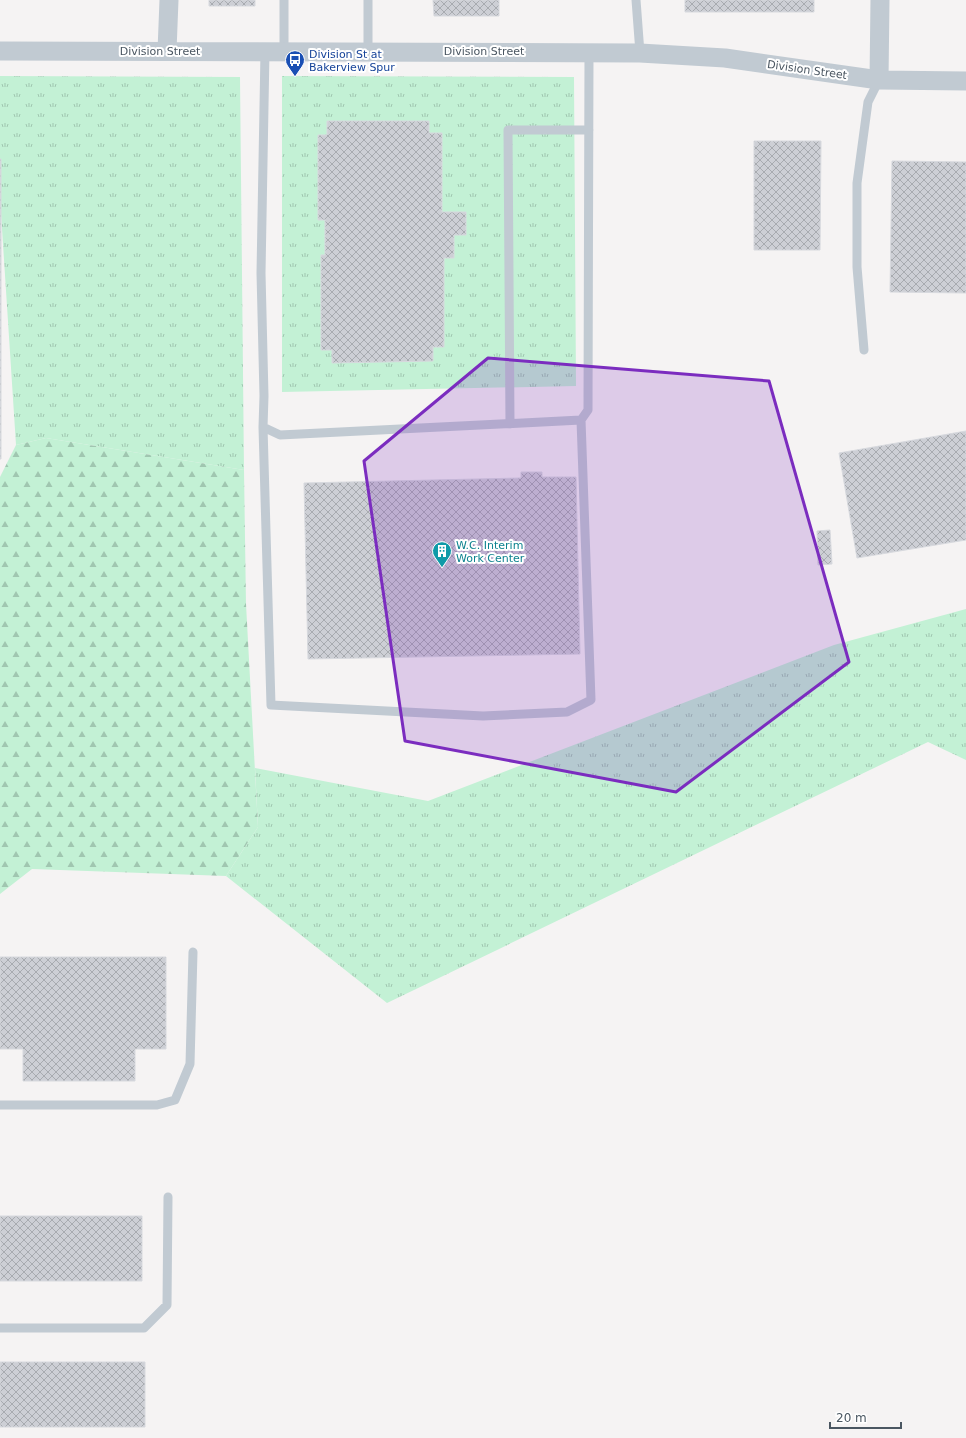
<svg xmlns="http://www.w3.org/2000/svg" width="966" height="1438" font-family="'DejaVu Sans',sans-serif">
<defs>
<pattern id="grass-tufts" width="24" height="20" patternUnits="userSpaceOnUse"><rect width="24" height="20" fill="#c3f1d5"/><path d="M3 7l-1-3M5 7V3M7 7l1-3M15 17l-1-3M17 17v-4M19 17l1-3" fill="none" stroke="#a0c6b0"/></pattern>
<pattern id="forest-firs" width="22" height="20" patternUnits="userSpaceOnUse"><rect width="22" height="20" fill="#c3f1d5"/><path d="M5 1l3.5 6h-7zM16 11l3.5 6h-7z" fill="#a0c6b0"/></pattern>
<pattern id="building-cross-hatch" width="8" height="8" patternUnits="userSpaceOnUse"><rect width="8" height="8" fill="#cdcfd5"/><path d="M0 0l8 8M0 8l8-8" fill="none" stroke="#a8abb0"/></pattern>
</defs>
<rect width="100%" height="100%" fill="#f5f3f3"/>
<!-- grass -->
<path fill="url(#grass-tufts)" d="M0,76L240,77L244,470L46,438L16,445L0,198Z
M282,76L574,77L576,386L282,392Z
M966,609V760L928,742L387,1003L226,876L258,827L255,768L428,801L834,645Z"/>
<!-- forest -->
<path fill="url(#forest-firs)" d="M46,438L244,470L246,604L258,827L226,876L32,869L0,894V477L16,445Z"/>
<!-- building -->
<path fill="url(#building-cross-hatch)" stroke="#d7d9de" d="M209,0H255V6H209Z
M433,0H499V16H434Z
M685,0H814V12H685Z
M327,121H429V133H442V212H466V235H454V258H444V347H433V361L332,363V350H321V255H325V220H318V135H327Z
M754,141H821L820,250H754Z
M0,159H1V459H0Z
M892,161L966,162V293L890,292Z
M966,431V540L857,558L839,453Z
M521,472H542V477H576L580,654L308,659L304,483L521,478Z
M830,530L832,564L818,565L817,531Z
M0,957H166V1049H135V1081H23V1049H0Z
M0,1216H142V1281H0Z
M0,1362H145V1427H0Z"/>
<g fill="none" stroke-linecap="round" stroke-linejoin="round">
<!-- lane -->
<path stroke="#c1cad2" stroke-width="9" d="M284,0V51
M368,0V51
M636,0L640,53
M265,51L261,273L264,396L263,427L280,435L581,420L588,410L589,52
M864,350L857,267V183L868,102L879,80
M510,424L508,130H589
M263,427L271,705L483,716L567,712L591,700L581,420
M0,1105H157L175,1100L190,1064L193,952
M0,1328H144L167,1305L168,1197"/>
<!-- street -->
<path stroke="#c1cad2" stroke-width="19" d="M0,51L640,53L725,58L879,80L966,81
M167,51L169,0
M879,80L880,0"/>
</g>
<!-- marked area -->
<path fill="#7b2cbf" fill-opacity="0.2" stroke="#7b2cbf" stroke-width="3" stroke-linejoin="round" d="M488,358L769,381L849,662L676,792L405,741L364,461Z"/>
<!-- icons -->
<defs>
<g id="bus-pin" transform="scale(1)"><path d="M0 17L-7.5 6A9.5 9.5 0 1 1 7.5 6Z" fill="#1a4fb4" stroke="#fff"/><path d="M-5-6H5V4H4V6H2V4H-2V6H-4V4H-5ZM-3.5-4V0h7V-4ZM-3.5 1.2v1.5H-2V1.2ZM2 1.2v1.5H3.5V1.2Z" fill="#fff"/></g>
<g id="building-pin" transform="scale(1)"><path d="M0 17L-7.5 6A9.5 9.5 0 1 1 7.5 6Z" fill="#0f9aa8" stroke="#fff"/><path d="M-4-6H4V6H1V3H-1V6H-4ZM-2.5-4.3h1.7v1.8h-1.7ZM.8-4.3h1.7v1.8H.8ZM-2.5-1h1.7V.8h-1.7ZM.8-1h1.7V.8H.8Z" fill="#fff"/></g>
</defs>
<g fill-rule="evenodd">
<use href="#bus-pin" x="295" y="60"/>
<use href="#building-pin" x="442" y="551"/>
</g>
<g text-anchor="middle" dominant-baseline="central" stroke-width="4" stroke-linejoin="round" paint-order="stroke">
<!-- street labels -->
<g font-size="11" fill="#4a5661" stroke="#fff">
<text x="160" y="51">Division Street</text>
<text x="484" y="51">Division Street</text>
<text transform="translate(807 70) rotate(8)">Division Street</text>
</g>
<!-- transit labels -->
<g font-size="11" fill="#164399" stroke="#fff" text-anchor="start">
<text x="309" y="54">Division St at<tspan x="309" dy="13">Bakerview Spur</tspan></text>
</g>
<!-- culture labels -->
<g font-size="11" fill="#0d838f" stroke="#fff" text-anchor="start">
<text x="456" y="545">W.C. Interim<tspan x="456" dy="13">Work Center</tspan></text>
</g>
</g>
<!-- scale -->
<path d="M830 1422v6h71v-6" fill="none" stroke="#4a5661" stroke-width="2"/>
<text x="836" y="1422" font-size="12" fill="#4a5661" stroke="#ffffff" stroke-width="3" paint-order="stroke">20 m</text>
</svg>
